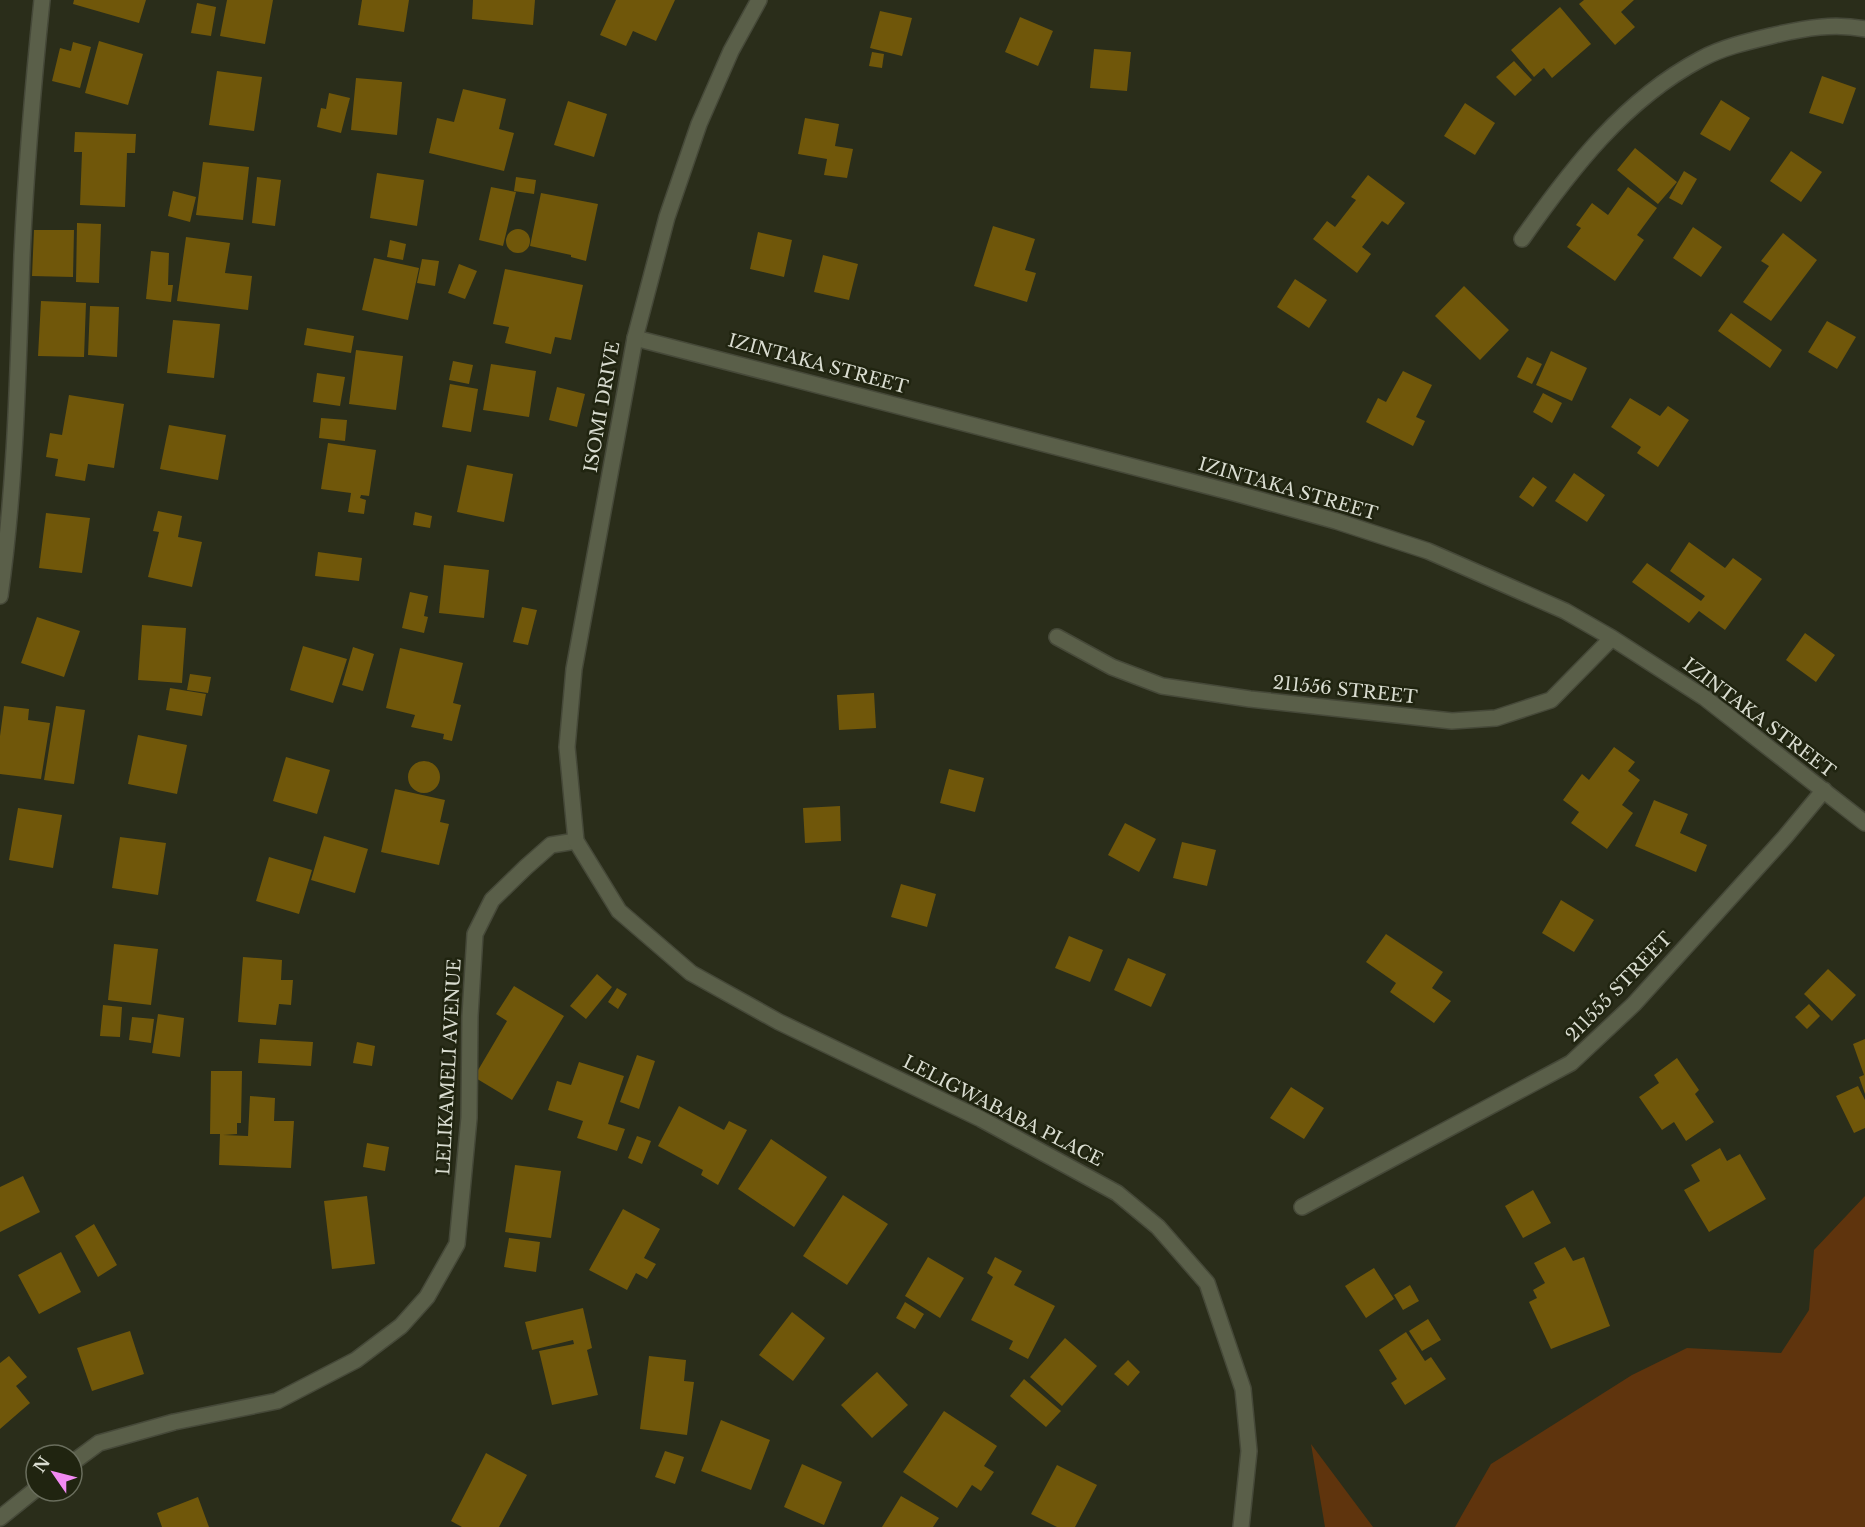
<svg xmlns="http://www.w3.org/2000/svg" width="1865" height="1527" font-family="'Libre Baskerville',serif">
<rect width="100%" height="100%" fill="#2a2d1a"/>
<!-- green -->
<path fill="#5f340d" d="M1865,1196V1527H1455L1491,1464L1632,1375L1687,1348L1781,1353L1809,1310L1814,1250Z
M1311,1444L1373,1527H1325Z"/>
<!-- building -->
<path fill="#70570a" d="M74,0H146L139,23L73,4Z
M227,0H273L265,44L220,36Z
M362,0H409L404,32L358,25Z
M473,0H535L533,25L472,19Z
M616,0H675L656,41L633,31L626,46L600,35Z
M1584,0H1634L1621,12L1635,27L1615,45L1579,4Z
M197,3L216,7L211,36L191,33Z
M1560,7L1591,44L1552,78L1544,68L1534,77L1511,50Z
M880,11L912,18L902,56L870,48Z
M1020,17L1053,31L1038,66L1005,52Z
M99,41L143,54L128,105L85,93Z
M73,42L91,47L80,88L52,81L60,48L71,51Z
M1094,49L1131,52L1127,91L1090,88Z
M872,52L884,54L882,68L869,66Z
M1514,61L1532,80L1515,96L1496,77Z
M217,71L262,77L254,131L209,125Z
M1822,76L1856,88L1843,124L1809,113Z
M356,78L402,82L397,135L351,130Z
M463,89L506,99L499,129L514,133L504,171L429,153L437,118L454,122Z
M329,93L350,98L341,133L317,127L321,108L326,109Z
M1721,100L1750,118L1730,151L1700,134Z
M568,101L607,114L594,157L554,145Z
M1465,103L1495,123L1475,155L1444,136Z
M805,118L839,124L835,146L853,149L847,178L824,175L827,159L798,154Z
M75,132L136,134L135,153H127L125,207L80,205L82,152H74Z
M1635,148L1677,182L1658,204L1617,170Z
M1791,151L1822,172L1801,202L1770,181Z
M203,162L249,167L243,220L196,215Z
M1684,171L1697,179L1682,205L1669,198Z
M377,173L424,180L417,226L370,218Z
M1368,175L1405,203L1388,225L1382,221L1362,247L1371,254L1357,273L1313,239L1327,221L1335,227L1356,200L1351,197Z
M257,177L281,180L275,226L252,223Z
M516,177L536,180L534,194L514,191Z
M491,187L516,192L503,246L479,240Z
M1628,187L1657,208L1637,235L1644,240L1615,281L1567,247L1581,228L1576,225L1592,203L1608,215Z
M173,191L196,197L190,222L168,216Z
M541,193L598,204L586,261L571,257V255L530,246Z
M77,223L101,224L99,283L76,282Z
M993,226L1035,239L1025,270L1036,273L1027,302L974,286Z
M1693,227L1722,247L1701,277L1673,258Z
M506 241a12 12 0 1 1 24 0a12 12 0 1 1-24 0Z
M34,230H74L73,277L32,276Z
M758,232L792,240L784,277L750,269Z
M1783,233L1817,260L1771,321L1743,302L1769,266L1761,261Z
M186,237L230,243L225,273L252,276L248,310L177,301Z
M390,240L406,244L403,260L387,257Z
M151,251L169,253L168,285H173L171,302L146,299Z
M823,255L858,264L849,300L814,292Z
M374,258L419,268L408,320L362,310Z
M422,259L439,261L435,286L417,283Z
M459,264L477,271L465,299L448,293Z
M505,269L583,285L571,340L555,337L551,354L505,343L509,327L493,324Z
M1295,279L1327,300L1309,328L1277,307Z
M1464,286L1509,330L1480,360L1435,316Z
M41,301L86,303L84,357L38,356Z
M90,306L119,307L117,357L88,355Z
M1731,313L1782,350L1770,368L1718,331Z
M173,320L220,324L214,378L167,373Z
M1827,321L1856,337L1837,369L1808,352Z
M307,328L354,336L351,353L304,345Z
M356,350L403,356L396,410L349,404Z
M1551,351L1587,368L1572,401L1536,385Z
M1527,357L1542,364L1532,384L1517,377Z
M453,361L473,365L469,384L449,380Z
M491,364L536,371L529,417L483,410Z
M1403,371L1432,385L1416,417L1425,421L1413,446L1366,422L1378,398L1386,402Z
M317,373L345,377L340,406L313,402Z
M450,384L478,389L471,432L442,427Z
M557,387L585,394L577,427L549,420Z
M1543,393L1562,403L1552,423L1533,412Z
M69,395L124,404L114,468L88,464L85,481L55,476L58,459L46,457L50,433L62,435Z
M1630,398L1660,416L1668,406L1689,420L1658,467L1637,453L1641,447L1611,427Z
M321,418L347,420L345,441L319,438Z
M169,425L226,435L218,480L160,469Z
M328,443L376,450L369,496L361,495L360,498L366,500L364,514L348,512L351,493L321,489Z
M467,465L513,474L504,522L457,512Z
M1574,473L1605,495L1587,522L1555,501Z
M1533,477L1547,487L1533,507L1519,497Z
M158,511L182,516L178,537L202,542L192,587L148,577L159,532L153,531Z
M415,512L432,516L430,528L413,525Z
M46,513L90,518L82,573L39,568Z
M1689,542L1725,568L1733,558L1762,579L1725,630L1699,611L1689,623L1632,582L1647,563L1701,601L1705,596L1670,571Z
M318,552L362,558L359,581L315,576Z
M444,565L489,570L484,618L439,613Z
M410,592L428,596L424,616L428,617L424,633L402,628Z
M522,607L537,610L528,645L513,642Z
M37,617L80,631L64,677L21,663Z
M142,625L186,628L182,683L138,680Z
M1805,633L1835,655L1816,682L1786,660Z
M303,646L347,659L333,703L290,690Z
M353,647L374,654L363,691L342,685Z
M400,648L463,663L453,703L461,705L452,741L443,739L444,734L411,727L415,715L386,708Z
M190,674L211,677L208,693L187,690Z
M170,688L206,694L202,716L166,710Z
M874,693L876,728L839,730L837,695Z
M4,706L29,709L28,720L50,723L41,779L0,774V736Z
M56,706L85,710L74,784L44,780Z
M138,735L187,745L177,794L128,784Z
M1614,747L1635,762L1628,771L1640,780L1622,805L1633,813L1607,849L1571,823L1579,812L1563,800L1582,774L1589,780Z
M286,757L330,770L317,814L273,801Z
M408 777a16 16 0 1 1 32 0a16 16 0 1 1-32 0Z
M949,769L984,778L975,812L940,803Z
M395,789L445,800L440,822L449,824L439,865L381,852Z
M1654,800L1688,814L1680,833L1707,845L1696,872L1635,846Z
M840,806L841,841L805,843L803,808Z
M18,808L62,815L53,868L9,860Z
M1125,823L1156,839L1139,872L1108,855Z
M324,836L368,849L355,893L311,880Z
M120,837L166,843L158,895L112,888Z
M1182,842L1216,850L1207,886L1173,878Z
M269,857L312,870L299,914L256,901Z
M901,884L936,894L927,927L891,917Z
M1561,900L1594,920L1574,952L1542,933Z
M1386,934L1443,972L1432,988L1451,1001L1434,1023L1390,992L1396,983L1366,962Z
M1069,936L1103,950L1090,982L1055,968Z
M114,944L158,949L151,1005L108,1000Z
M243,957L282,960L281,980H293L291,1005L279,1004L276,1025L238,1022Z
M1128,958L1166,974L1151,1007L1114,990Z
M1828,969L1856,995L1832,1021L1804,994Z
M597,974L612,987L586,1019L570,1006Z
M514,986L564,1016L512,1100L474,1077L507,1021L496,1014Z
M617,988L627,994L618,1009L608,1002Z
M1809,1004L1820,1016L1807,1029L1795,1017Z
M103,1005L122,1007L120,1037L100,1036Z
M158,1014L184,1018L180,1057L152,1053Z
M132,1017L154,1019L151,1043L129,1040Z
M260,1039L313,1042L311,1066L258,1063Z
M1865,1039V1094L1859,1077L1864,1075L1853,1044Z
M357,1042L375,1046L372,1066L353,1063Z
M637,1055L655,1061L639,1109L620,1102Z
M1677,1058L1699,1090L1695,1094L1714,1122L1686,1141L1674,1122L1662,1130L1639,1097L1659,1083L1654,1075Z
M579,1062L624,1076L608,1124L625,1129L617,1151L577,1138L583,1121L548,1110L557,1081L571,1085Z
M211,1071H242L241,1123H237V1134L223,1135L248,1136L250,1096L275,1098L274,1121H294L291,1168L219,1165L220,1134H210Z
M1858,1086L1865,1100V1128L1854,1133L1836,1096Z
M1291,1087L1324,1108L1304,1139L1270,1118Z
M679,1106L724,1130L729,1121L747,1130L718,1185L701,1175L703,1170L658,1146Z
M637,1136L651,1141L642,1164L628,1158Z
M771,1139L827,1177L794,1227L738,1189Z
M367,1143L389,1147L385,1171L363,1167Z
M1720,1148L1727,1161L1740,1154L1766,1199L1709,1232L1684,1190L1700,1181L1691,1165Z
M515,1165L561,1171L551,1238L505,1232Z
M23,1176L40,1212L0,1232V1187Z
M1533,1190L1551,1223L1523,1238L1505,1206Z
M843,1195L888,1224L847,1285L803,1256Z
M367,1196L375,1264L332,1269L324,1201Z
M623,1209L660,1229L644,1258L656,1264L647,1279L636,1273L627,1290L589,1270Z
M94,1224L117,1265L98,1277L75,1236Z
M509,1238L540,1242L536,1272L504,1267Z
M1565,1247L1573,1261L1584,1257L1610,1326L1551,1349L1529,1302L1537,1298L1533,1290L1545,1283L1534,1263Z
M61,1252L81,1292L39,1314L18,1275Z
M928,1257L964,1278L940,1318L905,1296Z
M995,1257L1022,1271L1014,1285L1055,1306L1028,1359L1009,1349L1013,1341L971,1320L993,1277L987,1273Z
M1374,1268L1394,1299L1366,1318L1345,1286Z
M1410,1285L1419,1301L1403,1310L1394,1295Z
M905,1302L924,1314L915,1329L896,1318Z
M583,1308L592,1348L587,1350L598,1395L552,1405L539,1351L574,1344L573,1340L532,1350L525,1322Z
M792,1312L825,1338L793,1381L759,1355Z
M1428,1319L1441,1340L1422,1351L1409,1331Z
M130,1331L144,1374L92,1391L77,1348Z
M1406,1332L1425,1361L1431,1357L1446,1379L1405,1405L1391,1383L1397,1379L1379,1350Z
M1065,1338L1097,1366L1062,1406L1030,1377Z
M9,1356L27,1377L16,1386L30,1403L0,1429V1363Z
M649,1356L686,1360L684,1381L694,1382L687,1435L640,1429Z
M1128,1360L1140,1372L1128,1386L1114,1374Z
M877,1372L908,1405L872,1438L841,1405Z
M1024,1379L1061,1411L1046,1427L1010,1396Z
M944,1411L997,1446L984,1466L994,1472L981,1491L972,1485L957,1508L903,1472Z
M721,1420L770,1440L751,1490L701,1471Z
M665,1451L684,1457L675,1484L655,1477Z
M486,1453L527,1475L499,1527H462L451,1521Z
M802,1464L842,1482L824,1525L784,1507Z
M1057,1465L1097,1485L1075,1527H1057L1031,1514Z
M901,1496L939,1518L933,1527H882Z
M198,1497L209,1527H162L157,1513Z"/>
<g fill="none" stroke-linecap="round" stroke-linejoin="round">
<!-- minor casing -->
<g stroke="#464939" stroke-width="18">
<path id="minor" d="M1522,239C1571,169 1624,100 1701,59C1723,47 1750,41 1775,35C1805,28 1834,23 1865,29
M635,338L1231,492L1336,521L1428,551L1565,611L1612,638L1705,698L1865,823
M0,596C16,483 18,368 22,255C26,169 33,85 42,0
M1057,637L1112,667L1162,686L1250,699L1452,721L1496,718L1551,700L1612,638
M1302,1207L1571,1063L1634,1004L1785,837L1824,790
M72,1463L99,1443L174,1422L277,1401L356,1360L401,1326L427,1297L457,1244L469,1118L470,1016L475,934L492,900L526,867L551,845L576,841
M0,1518L36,1489"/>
</g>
<!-- tertiary casing -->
<g stroke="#464939" stroke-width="18">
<path id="tertiary" d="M759,0L731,51L699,124L667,217L635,338L574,669L567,747L576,841L619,911L691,973L779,1022L981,1119L1117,1193L1158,1227L1207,1283L1243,1389L1249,1451L1241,1527"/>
</g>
<!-- minor -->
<use href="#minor" stroke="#5a5f49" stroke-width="15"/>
<!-- tertiary -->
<use href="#tertiary" stroke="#5a5f49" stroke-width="15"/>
</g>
<g text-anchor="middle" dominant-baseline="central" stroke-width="5" stroke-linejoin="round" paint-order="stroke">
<!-- street labels -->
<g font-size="18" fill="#d9dcd0" stroke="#202410">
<text transform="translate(818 364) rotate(15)">IZINTAKA STREET</text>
<text transform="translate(602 407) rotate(-80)">ISOMI DRIVE</text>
<text transform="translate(1288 489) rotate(16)">IZINTAKA STREET</text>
<text transform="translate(1345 690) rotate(6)">211556 STREET</text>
<text transform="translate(1759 718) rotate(37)">IZINTAKA STREET</text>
<text transform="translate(1619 987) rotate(-46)">211555 STREET</text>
<text transform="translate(449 1067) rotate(-87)">LELIKAMELI AVENUE</text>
<text transform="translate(1003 1111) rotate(27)">LELIGWABABA PLACE</text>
</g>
</g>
<!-- north arrow -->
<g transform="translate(54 1473) rotate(305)"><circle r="28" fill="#202410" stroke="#6a6e5d" stroke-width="1.5"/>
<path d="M0-4.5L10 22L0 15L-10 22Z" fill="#f28af3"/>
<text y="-9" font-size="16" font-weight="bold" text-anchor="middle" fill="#d9dcd0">N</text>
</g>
</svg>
